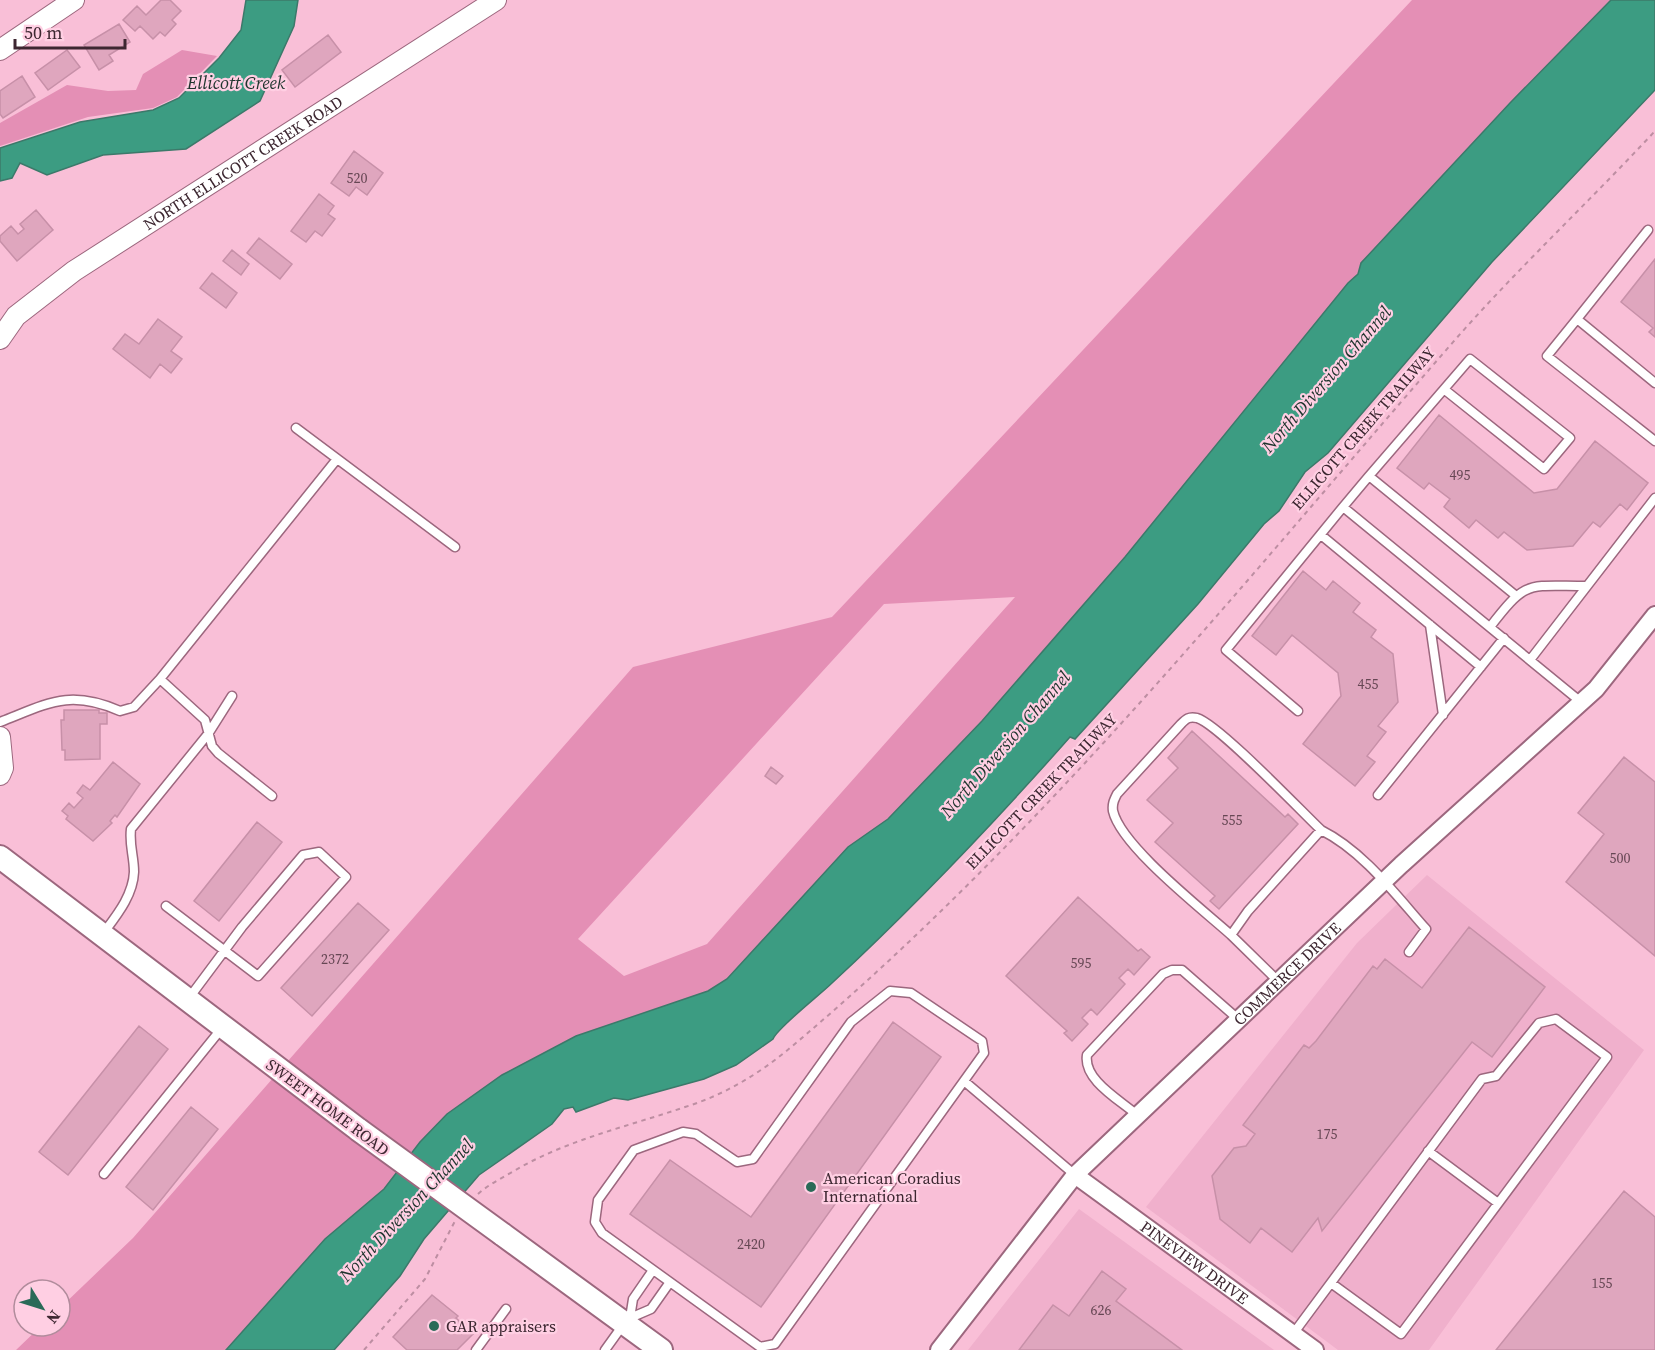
<svg xmlns="http://www.w3.org/2000/svg" width="1655" height="1350" font-family="'Source Serif 4',serif">
<rect width="100%" height="100%" fill="#f9bfd7"/>
<!-- built -->
<path fill="#f0b0cc" d="M1427,875L1644,1050L1429,1350H1338L1146,1207L1357,943Z
M1079,1209L1274,1350H968Z"/>
<!-- green -->
<path fill="#e48fb5" fill-rule="evenodd" d="M1412,0H1611L1510,103L1361,263L1359,274L1348,283L1125,557L982,721L888,819L848,847L727,979L708,991L576,1036L502,1075L447,1114L420,1142L384,1189L325,1239L226,1350H16L41,1326H60V1308L133,1238L633,667L832,617ZM1015,597L707,944L624,976L578,939L884,604Z
M182,50L217,56L177,97L153,108L88,117L0,146V123L67,85L108,91L136,90L143,74Z"/>
<!-- water -->
<path fill="#3c9c82" stroke="#3c796a" stroke-width="1.5" d="M246,0H298L294,26L260,101L186,149L103,155L47,175L20,163L12,178L0,181V148L80,122L153,110L179,98L219,58L241,30Z
M1611,0H1655V90L1492,262L1328,453L1305,472L1279,511L1264,524L1198,604L1075,739L1070,737C994,823 916,905 832,983C821,994 777,1028 773,1039L736,1065L704,1079L628,1100L614,1098L576,1112L573,1107L564,1109L552,1124L479,1175L424,1239L400,1276L334,1350H226L325,1239L384,1189L420,1142L447,1114L502,1075L576,1036L708,991L727,979L848,847L888,819L982,721L1125,557L1348,283L1358,274L1361,263L1510,103Z"/>
<!-- building -->
<path fill="#dfa6be" stroke="#c790a8" stroke-width="1.5" d="M161,0H170L181,11L172,20L176,24L165,36L160,32L153,39L140,26L135,31L123,20L137,6L146,15Z
M119,24L130,42L109,55L113,61L99,70L84,45Z
M328,35L341,52L295,87L282,70Z
M67,50L80,67L48,90L35,73Z
M22,76L35,97L3,118L0,114V91Z
M354,151L383,173L367,195L356,187L349,196L331,183Z
M319,194L334,206L328,214L335,219L322,236L315,231L306,242L291,231Z
M36,210L53,230L17,261L0,241V236L11,226L18,234L24,229L20,224Z
M259,238L292,264L280,279L247,253Z
M232,250L249,264L241,275L223,261Z
M1655,259V337L1649,332L1653,328L1621,302Z
M212,273L237,293L226,308L200,288Z
M158,319L182,337L171,351L182,359L171,373L160,364L150,378L113,349L125,334L139,344Z
M1439,415L1534,493L1557,489L1595,441L1648,483L1627,510L1620,504L1600,527L1593,522L1573,546L1527,550L1504,532L1498,538L1476,520L1469,528L1444,507L1450,499L1429,483L1424,489L1397,468Z
M1303,571L1326,590L1333,581L1360,603L1353,612L1376,630L1371,637L1393,654L1398,702L1378,726L1386,732L1367,756L1375,762L1355,786L1303,744L1341,696L1338,673L1292,635L1276,655L1252,636Z
M64,710H99V713H107V724H100V759L65,760V750H62L61,720H64Z
M1192,731L1285,817L1288,814L1298,824L1219,909L1210,901L1215,896L1155,842L1173,823L1147,800L1178,768L1168,758Z
M1624,757L1655,782V956L1566,882L1604,834L1578,813Z
M113,762L140,784L117,817L115,815L110,821L112,823L93,841L66,819L68,816L62,811L69,803L74,808L83,798L77,793L83,785L90,790Z
M771,767L783,776L776,784L765,776Z
M257,822L282,842L219,921L194,901Z
M1078,897L1138,951L1141,949L1150,957L1134,975L1128,969L1119,978L1125,984L1097,1015L1091,1009L1082,1018L1088,1024L1072,1041L1064,1033L1067,1031L1006,976Z
M358,903L389,930L312,1016L281,988Z
M1469,927L1545,987L1492,1057L1472,1042L1322,1231L1318,1218L1292,1252L1261,1228L1250,1243L1220,1219L1212,1176L1234,1148L1246,1146L1255,1134L1243,1125L1304,1045L1309,1048L1316,1041L1373,966L1377,969L1385,959L1422,988Z
M893,1022L941,1057L761,1307L630,1214L670,1160L751,1217Z
M139,1026L168,1049L68,1175L39,1152Z
M191,1107L218,1129L153,1210L126,1187Z
M1624,1191L1655,1217V1350H1496Z
M1102,1271L1126,1289L1116,1301L1182,1350H1019L1053,1305L1069,1316Z
M432,1295L458,1316L456,1318L473,1334L457,1350H407L393,1337Z"/>
<g fill="none" stroke-linecap="round" stroke-linejoin="round">
<!-- service casing -->
<g stroke="#9c677e" stroke-width="11">
<path id="service" d="M1648,230L1577,319L1655,383
M1577,319L1547,356L1655,441
M1445,390L1544,469L1570,438L1470,359L1369,476L1515,595
M296,428L455,547
M1343,507L1369,476
M1321,535L1481,667
M1430,625L1443,715
M1490,627C1527,579 1527,586 1586,586
M1530,660L1655,498
M160,679L205,720L212,746L218,753L272,796
M1298,711L1226,650L1343,507L1581,702
M0,722C49,703 69,689 120,711L134,707L160,679L337,459
M1378,795L1504,638
M166,906L258,976L346,877L319,852L303,855L242,927L189,998
M102,935C116,916 133,896 134,872C134,856 129,845 131,829L208,734L232,696
M1231,935C1202,909 1121,846 1113,811C1112,804 1114,800 1117,794L1181,724C1186,719 1189,716 1197,718C1218,724 1300,810 1321,830
M1278,981L1231,935L1248,911L1321,830C1363,851 1395,894 1426,929L1409,952
M890,991L911,993L982,1041L984,1053L775,1344L760,1347L602,1233L595,1222L598,1200L634,1150L683,1132L696,1134L737,1162L753,1159L851,1022Z
M964,1081L1075,1175
M1137,1115C1120,1100 1083,1080 1087,1055L1163,974L1172,970H1182L1238,1019
M1428,1151L1498,1203
M104,1174L222,1028
M653,1270L633,1299L630,1318L651,1309L670,1282
M1293,1334L1482,1079L1496,1076L1539,1023L1556,1019L1607,1057L1401,1334L1331,1283
M476,1350L506,1309
M605,1350L623,1325"/>
</g>
<!-- minor casing -->
<g stroke="#9c677e" stroke-width="20">
<g id="minor">
<path id="s1" d="M1075,1175L1315,1350"/>
<path id="s2" d="M939,1350L1075,1175L1401,865L1596,689L1655,615"/>
</g>
</g>
<!-- tertiary casing -->
<g stroke="#9c677e" stroke-width="22">
<g id="tertiary">
<path d="M0,50L74,0"/>
<path id="s3" d="M0,339L16,316L74,271L496,0"/>
<path d="M0,737L3,768L0,775"/>
</g>
</g>
<!-- secondary casing -->
<g stroke="#9c677e" stroke-width="26">
<path id="secondary" d="M0,857L359,1130
M502,1234L661,1350"/>
</g>
<!-- path -->
<path stroke="#bd8ea2" stroke-width="2" stroke-dasharray="4.5 4.5" stroke-linecap="butt" d="M478,1194C488,1185 500,1179 512,1172C566,1140 626,1127 685,1107C724,1095 759,1074 790,1048C1039,839 1241,585 1454,341C1518,268 1589,202 1655,131
M364,1350L425,1279L455,1221"/>
<!-- service -->
<use href="#service" stroke="#fff" stroke-width="8"/>
<!-- minor -->
<use href="#minor" stroke="#fff" stroke-width="16"/>
<!-- tertiary -->
<use href="#tertiary" stroke="#fff" stroke-width="20"/>
<!-- secondary -->
<use href="#secondary" stroke="#fff" stroke-width="22"/>
<!-- secondary-bridge casing -->
<g stroke="#9c677e" stroke-width="26" stroke-linecap="butt">
<path id="secondary-bridge" d="M359,1130L502,1234"/>
</g>
<!-- secondary-bridge -->
<use href="#secondary-bridge" stroke="#fff" stroke-width="22"/>
</g>
<!-- markers -->
<g fill="#2a6a58" stroke="#ffcfe3" stroke-width="2">
<circle cx="811" cy="1187" r="6"/>
<circle cx="434" cy="1326" r="6"/>
</g>
<g text-anchor="middle" dominant-baseline="central" stroke-width="4.5" stroke-linejoin="round" paint-order="stroke">
<!-- number labels -->
<g font-size="14" fill="#664754">
<text x="357" y="178">520</text>
<text x="1460" y="475">495</text>
<text x="1368" y="684">455</text>
<text x="1232" y="820">555</text>
<text x="1620" y="858">500</text>
<text x="335" y="959">2372</text>
<text x="1081" y="963">595</text>
<text x="1327" y="1134">175</text>
<text x="751" y="1244">2420</text>
<text x="1602" y="1283">155</text>
<text x="1101" y="1310">626</text>
</g>
<!-- street labels -->
<g font-size="16" fill="#3d2731" stroke="#ffcfe3">
<text stroke="none"><textPath href="#s3" startOffset="302">NORTH ELLICOTT CREEK ROAD</textPath></text>
<text transform="translate(1363 428) rotate(-49)">ELLICOTT CREEK TRAILWAY</text>
<text transform="translate(1041 791) rotate(-46)">ELLICOTT CREEK TRAILWAY</text>
<text stroke="none"><textPath href="#s2" startOffset="514">COMMERCE DRIVE</textPath></text>
<text transform="translate(328 1107) rotate(37)">SWEET HOME ROAD</text>
<text stroke="none"><textPath href="#s1" startOffset="148">PINEVIEW DRIVE</textPath></text>
</g>
<!-- poi labels -->
<g font-size="16" fill="#3d2731" stroke="#ffcfe3" text-anchor="start">
<text x="823" y="1178">American Coradius<tspan x="823" dy="18">International</tspan></text>
<text x="446" y="1326">GAR appraisers</text>
</g>
<!-- water labels -->
<g font-size="18" font-style="italic" fill="#1e342d" stroke="#ffcfe3">
<text x="236" y="82">Ellicott Creek</text>
<text transform="translate(1326 379) rotate(-49)">North Diversion Channel</text>
<text transform="translate(1005 744) rotate(-49)">North Diversion Channel</text>
<text transform="translate(406 1210) rotate(-47)">North Diversion Channel</text>
</g>
</g>
<!-- north arrow -->
<g transform="translate(42 1308) rotate(128)"><circle r="28" fill="#ffcfe3" stroke="#b18c9c" stroke-width="1.5"/>
<path d="M0-4.5L10 22L0 15L-10 22Z" fill="#2a6a58"/>
<text y="-9" font-size="16" font-weight="bold" text-anchor="middle" fill="#3d2731">N</text>
</g>
<!-- scale -->
<path d="M15 39v9h110v-9" fill="none" stroke="#3d2731" stroke-width="3"/>
<text x="24" y="39" font-size="18" fill="#3d2731" stroke="#ffcfe3" stroke-width="4.5" paint-order="stroke">50 m</text>
</svg>
